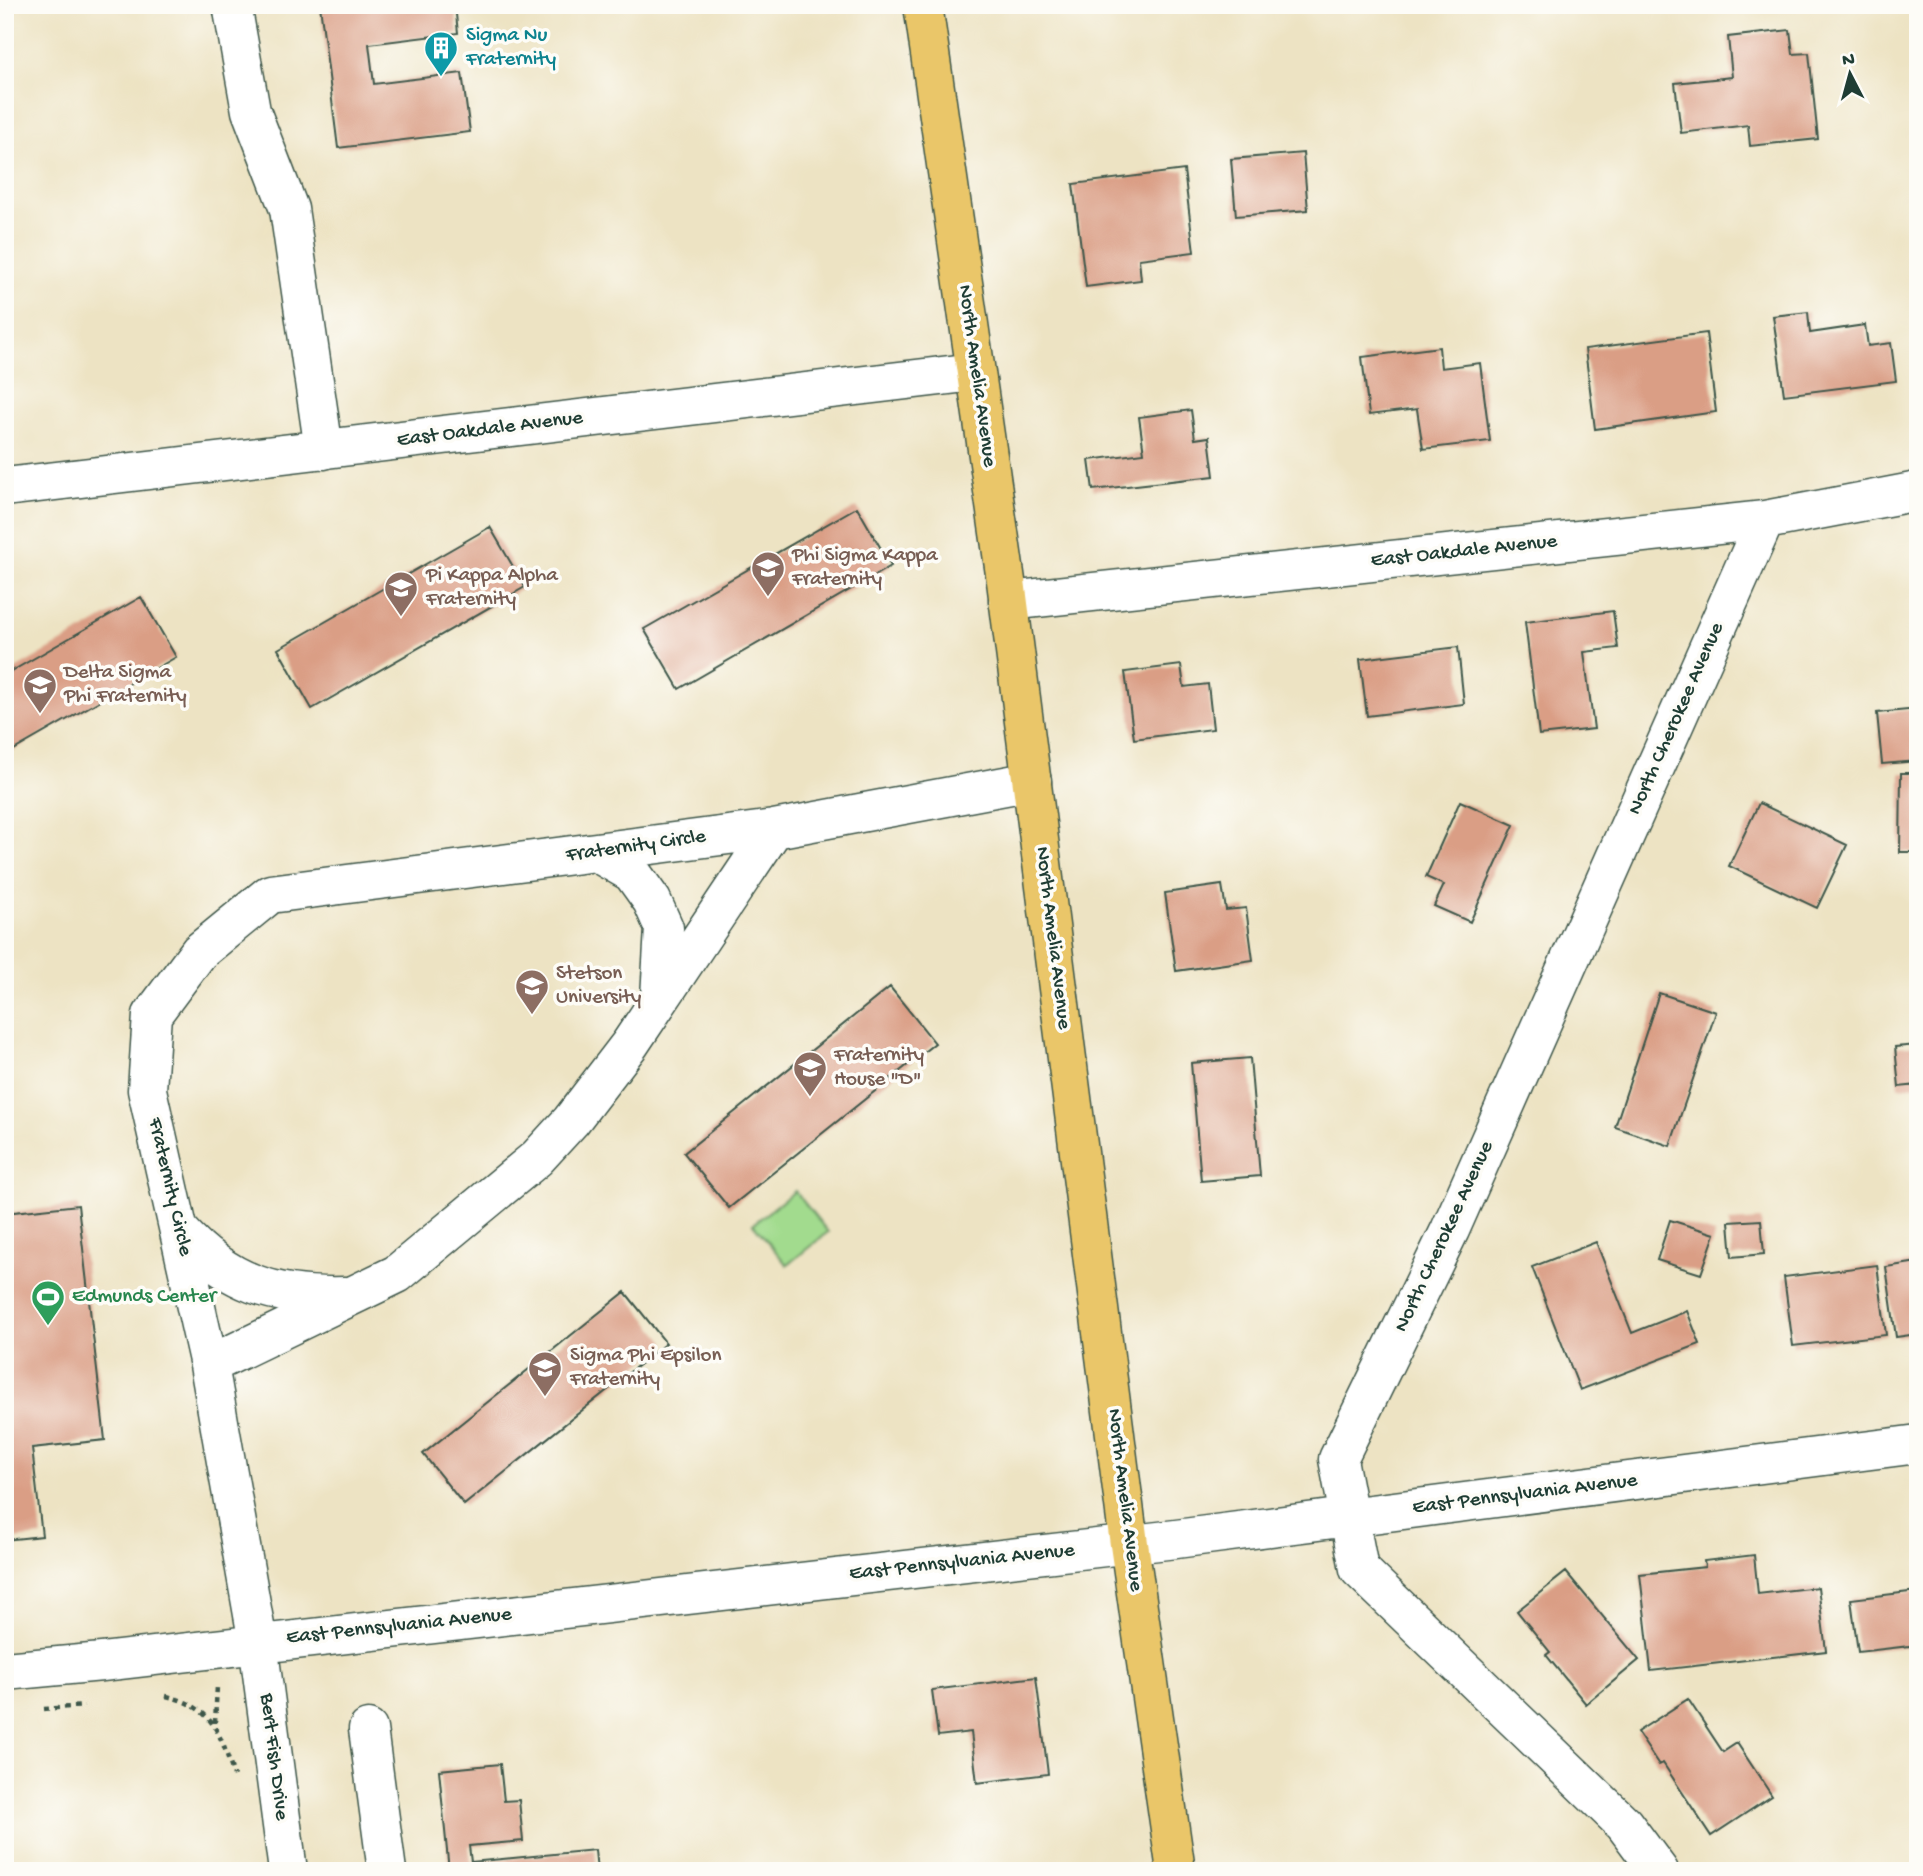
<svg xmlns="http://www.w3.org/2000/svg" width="1923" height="1876" font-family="'Gochi Hand',sans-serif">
<rect width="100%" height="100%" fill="#fdfcf7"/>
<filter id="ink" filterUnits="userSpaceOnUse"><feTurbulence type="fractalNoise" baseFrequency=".0143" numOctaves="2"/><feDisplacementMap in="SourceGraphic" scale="14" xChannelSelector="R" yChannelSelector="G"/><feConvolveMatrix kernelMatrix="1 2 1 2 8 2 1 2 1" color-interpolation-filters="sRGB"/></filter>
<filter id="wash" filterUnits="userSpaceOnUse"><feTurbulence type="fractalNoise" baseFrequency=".00686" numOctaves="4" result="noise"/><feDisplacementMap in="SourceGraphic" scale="28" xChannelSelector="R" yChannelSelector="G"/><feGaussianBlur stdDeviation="1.57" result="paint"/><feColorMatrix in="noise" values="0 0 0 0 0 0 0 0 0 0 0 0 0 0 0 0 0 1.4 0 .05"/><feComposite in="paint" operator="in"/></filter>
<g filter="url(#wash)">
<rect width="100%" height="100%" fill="#ede3c3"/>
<!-- green -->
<path fill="#a2db8e" stroke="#608c61" stroke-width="2" d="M795,1191L828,1232L787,1265L753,1224Z"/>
<g id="blocks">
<!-- building -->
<path fill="#da9e85" d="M320,5H455L458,33L369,44L374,84L462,73L470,132L338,148Z
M1790,30L1793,54L1809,53L1818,139L1750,146L1748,125L1681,133L1675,83L1732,77L1728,37Z
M1303,153L1308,210L1236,216L1231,159Z
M1184,170L1194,252L1139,259L1141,280L1086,287L1073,184Z
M1808,312L1810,333L1865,325L1868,346L1891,343L1896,381L1784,395L1773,316Z
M1706,333L1716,412L1595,429L1585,349Z
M1439,347L1441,368L1480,363L1490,441L1423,449L1417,409L1369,415L1362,357Z
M1191,410L1195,439L1209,437L1214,476L1093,490L1089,460L1144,453L1139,417Z
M857,507L891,566L679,689L644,629Z
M490,527L525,587L312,709L278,649Z
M141,597L176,657L5,755V675Z
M1613,611L1618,648L1584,652L1594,729L1539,735L1525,622Z
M1458,647L1464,704L1367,716L1360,659Z
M1181,665L1184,687L1208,684L1213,729L1134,739L1125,672Z
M1918,709V761L1882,764L1877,713Z
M1901,773H1918V852H1900Z
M1460,801L1514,825L1470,922L1434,906L1444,885L1426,877Z
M1759,803L1847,845L1817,908L1729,866Z
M1222,885L1226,910L1246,908L1253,960L1176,971L1165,893Z
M890,987L935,1043L729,1208L684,1153Z
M1659,993L1716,1012L1670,1146L1615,1127Z
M1918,1045V1085L1899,1087L1895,1047Z
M1250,1058L1260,1176L1201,1181L1191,1063Z
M78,1205L105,1440L32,1448L42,1536L5,1540V1213Z
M1670,1220L1715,1234L1701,1274L1657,1260Z
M1761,1220L1764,1254L1732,1257L1729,1222Z
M1596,1242L1632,1333L1687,1311L1700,1344L1580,1390L1532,1267Z
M1918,1262V1334L1896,1337L1886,1267Z
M1877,1265L1886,1335L1793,1346L1784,1277Z
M625,1292L666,1343L464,1505L423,1454Z
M1754,1555L1758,1594L1818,1587L1826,1651L1651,1671L1640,1574L1705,1567L1704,1561Z
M1566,1572L1639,1660L1586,1704L1546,1655L1550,1652L1517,1611Z
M1918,1591V1645L1858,1652L1851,1599Z
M1036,1677L1048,1774L977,1783L971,1732L938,1736L932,1690Z
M1688,1699L1723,1752L1737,1743L1772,1796L1711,1836L1663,1763L1659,1765L1637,1732Z
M500,1764L504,1801L519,1800L523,1841L469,1846L471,1862L595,1850L597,1871H449L439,1770Z"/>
</g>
</g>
<g filter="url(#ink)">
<use href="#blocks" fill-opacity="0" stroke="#3e5649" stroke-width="2"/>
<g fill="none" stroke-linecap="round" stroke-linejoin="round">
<!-- minor casing -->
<g stroke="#3e5649" stroke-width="41">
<path id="minor" d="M232,5L251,111L289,209L324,450
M5,487L975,372
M1008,601L1765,520L1918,491
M774,829L630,1044L571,1121L537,1158L397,1274L209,1365L147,1090L152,1015L199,952L270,894L774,829L1032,781
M597,853L632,873L652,901L664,928L660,997
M179,1230C227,1283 274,1298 345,1296
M209,1365L258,1643L288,1871
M5,1671L102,1662L1176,1539L1918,1444
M368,1729L387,1871
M1659,1871L1624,1824L1359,1569L1338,1459L1450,1230L1765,520"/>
</g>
<!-- major casing -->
<g stroke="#3e5649" stroke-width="41">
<path id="major" d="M923,5L1006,581L1129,1544L1176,1871"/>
</g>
<!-- path -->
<path stroke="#3e5649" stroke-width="4.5" stroke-dasharray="5 5" stroke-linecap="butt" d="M166,1696C214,1707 220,1734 234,1776
M44,1709L84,1706
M215,1723L217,1686"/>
<!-- minor -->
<use href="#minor" stroke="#fff" stroke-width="38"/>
<!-- major -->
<use href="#major" stroke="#eac669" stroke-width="38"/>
</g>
</g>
<!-- icons -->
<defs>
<g id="building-pin" transform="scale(1.75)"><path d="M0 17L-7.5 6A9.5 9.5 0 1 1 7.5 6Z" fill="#0f9aa8" stroke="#fdfcf7"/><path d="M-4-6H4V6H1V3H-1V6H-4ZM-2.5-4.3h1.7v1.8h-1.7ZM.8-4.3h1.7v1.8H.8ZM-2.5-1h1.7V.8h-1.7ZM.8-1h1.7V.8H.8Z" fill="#fff"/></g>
<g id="university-pin" transform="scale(1.75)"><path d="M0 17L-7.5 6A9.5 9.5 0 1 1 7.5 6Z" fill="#8d6e63" stroke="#fdfcf7"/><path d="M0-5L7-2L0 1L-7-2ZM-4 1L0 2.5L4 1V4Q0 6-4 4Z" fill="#fff"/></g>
<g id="stadium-pin" transform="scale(1.75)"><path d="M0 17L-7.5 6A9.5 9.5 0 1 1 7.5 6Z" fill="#2e9e5b" stroke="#fdfcf7"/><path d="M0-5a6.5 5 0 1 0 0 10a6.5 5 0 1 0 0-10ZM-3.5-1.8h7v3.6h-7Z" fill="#fff"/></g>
</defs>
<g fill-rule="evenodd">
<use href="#building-pin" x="441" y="48"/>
<use href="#university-pin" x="768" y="568"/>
<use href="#university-pin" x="401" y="588"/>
<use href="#university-pin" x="40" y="685"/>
<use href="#university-pin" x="532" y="986"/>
<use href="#university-pin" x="810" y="1068"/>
<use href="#stadium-pin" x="48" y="1297"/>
<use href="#university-pin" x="545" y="1368"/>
</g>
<g text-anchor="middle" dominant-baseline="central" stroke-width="7" stroke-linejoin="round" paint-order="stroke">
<!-- culture labels -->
<g font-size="21" fill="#0d838f" stroke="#fdfcf7" text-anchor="start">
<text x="466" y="36">Sigma Nu<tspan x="466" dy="24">Fraternity</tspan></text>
</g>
<!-- street labels -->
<g font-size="21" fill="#1f3d34" stroke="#fdfcf7">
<text transform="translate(976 376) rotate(82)">North Amelia Avenue</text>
<text transform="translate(490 430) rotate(-7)">East Oakdale Avenue</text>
<text transform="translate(1464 552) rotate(-6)">East Oakdale Avenue</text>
<text transform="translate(1677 719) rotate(-66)">North Cherokee Avenue</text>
<text transform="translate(636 847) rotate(-8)">Fraternity Circle</text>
<text transform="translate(1052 938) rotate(83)">North Amelia Avenue</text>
<text transform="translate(169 1187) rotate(77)">Fraternity Circle</text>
<text transform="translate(1445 1237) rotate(-65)">North Cherokee Avenue</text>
<text transform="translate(1525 1495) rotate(-7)">East Pennsylvania Avenue</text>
<text transform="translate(1124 1500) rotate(83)">North Amelia Avenue</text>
<text transform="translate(962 1563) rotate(-6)">East Pennsylvania Avenue</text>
<text transform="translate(399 1627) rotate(-6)">East Pennsylvania Avenue</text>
<text transform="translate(273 1757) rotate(83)">Bert Fish Drive</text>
</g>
<!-- education labels -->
<g font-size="21" fill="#785e54" stroke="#fdfcf7" text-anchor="start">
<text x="792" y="556">Phi Sigma Kappa<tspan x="792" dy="24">Fraternity</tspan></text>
<text x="426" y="576">Pi Kappa Alpha<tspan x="426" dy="24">Fraternity</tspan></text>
<text x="64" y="673">Delta Sigma<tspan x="64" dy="24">Phi Fraternity</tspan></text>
<text x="556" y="974">Stetson<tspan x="556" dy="24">University</tspan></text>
<text x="834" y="1056">Fraternity<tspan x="834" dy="24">House "D"</tspan></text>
<text x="570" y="1356">Sigma Phi Epsilon<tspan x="570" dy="24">Fraternity</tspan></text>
</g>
<!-- leisure labels -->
<g font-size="21" fill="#27864d" stroke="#fdfcf7" text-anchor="start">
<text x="72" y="1297">Edmunds Center</text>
</g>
</g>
<!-- margin -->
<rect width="1923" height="1876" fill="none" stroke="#fdfcf7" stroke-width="28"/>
<!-- north arrow -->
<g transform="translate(1850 74) rotate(354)" stroke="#fdfcf7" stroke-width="5" paint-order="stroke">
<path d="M0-5L12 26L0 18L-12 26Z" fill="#1f3d34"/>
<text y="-10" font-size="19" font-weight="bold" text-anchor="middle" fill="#1f3d34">N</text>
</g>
</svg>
